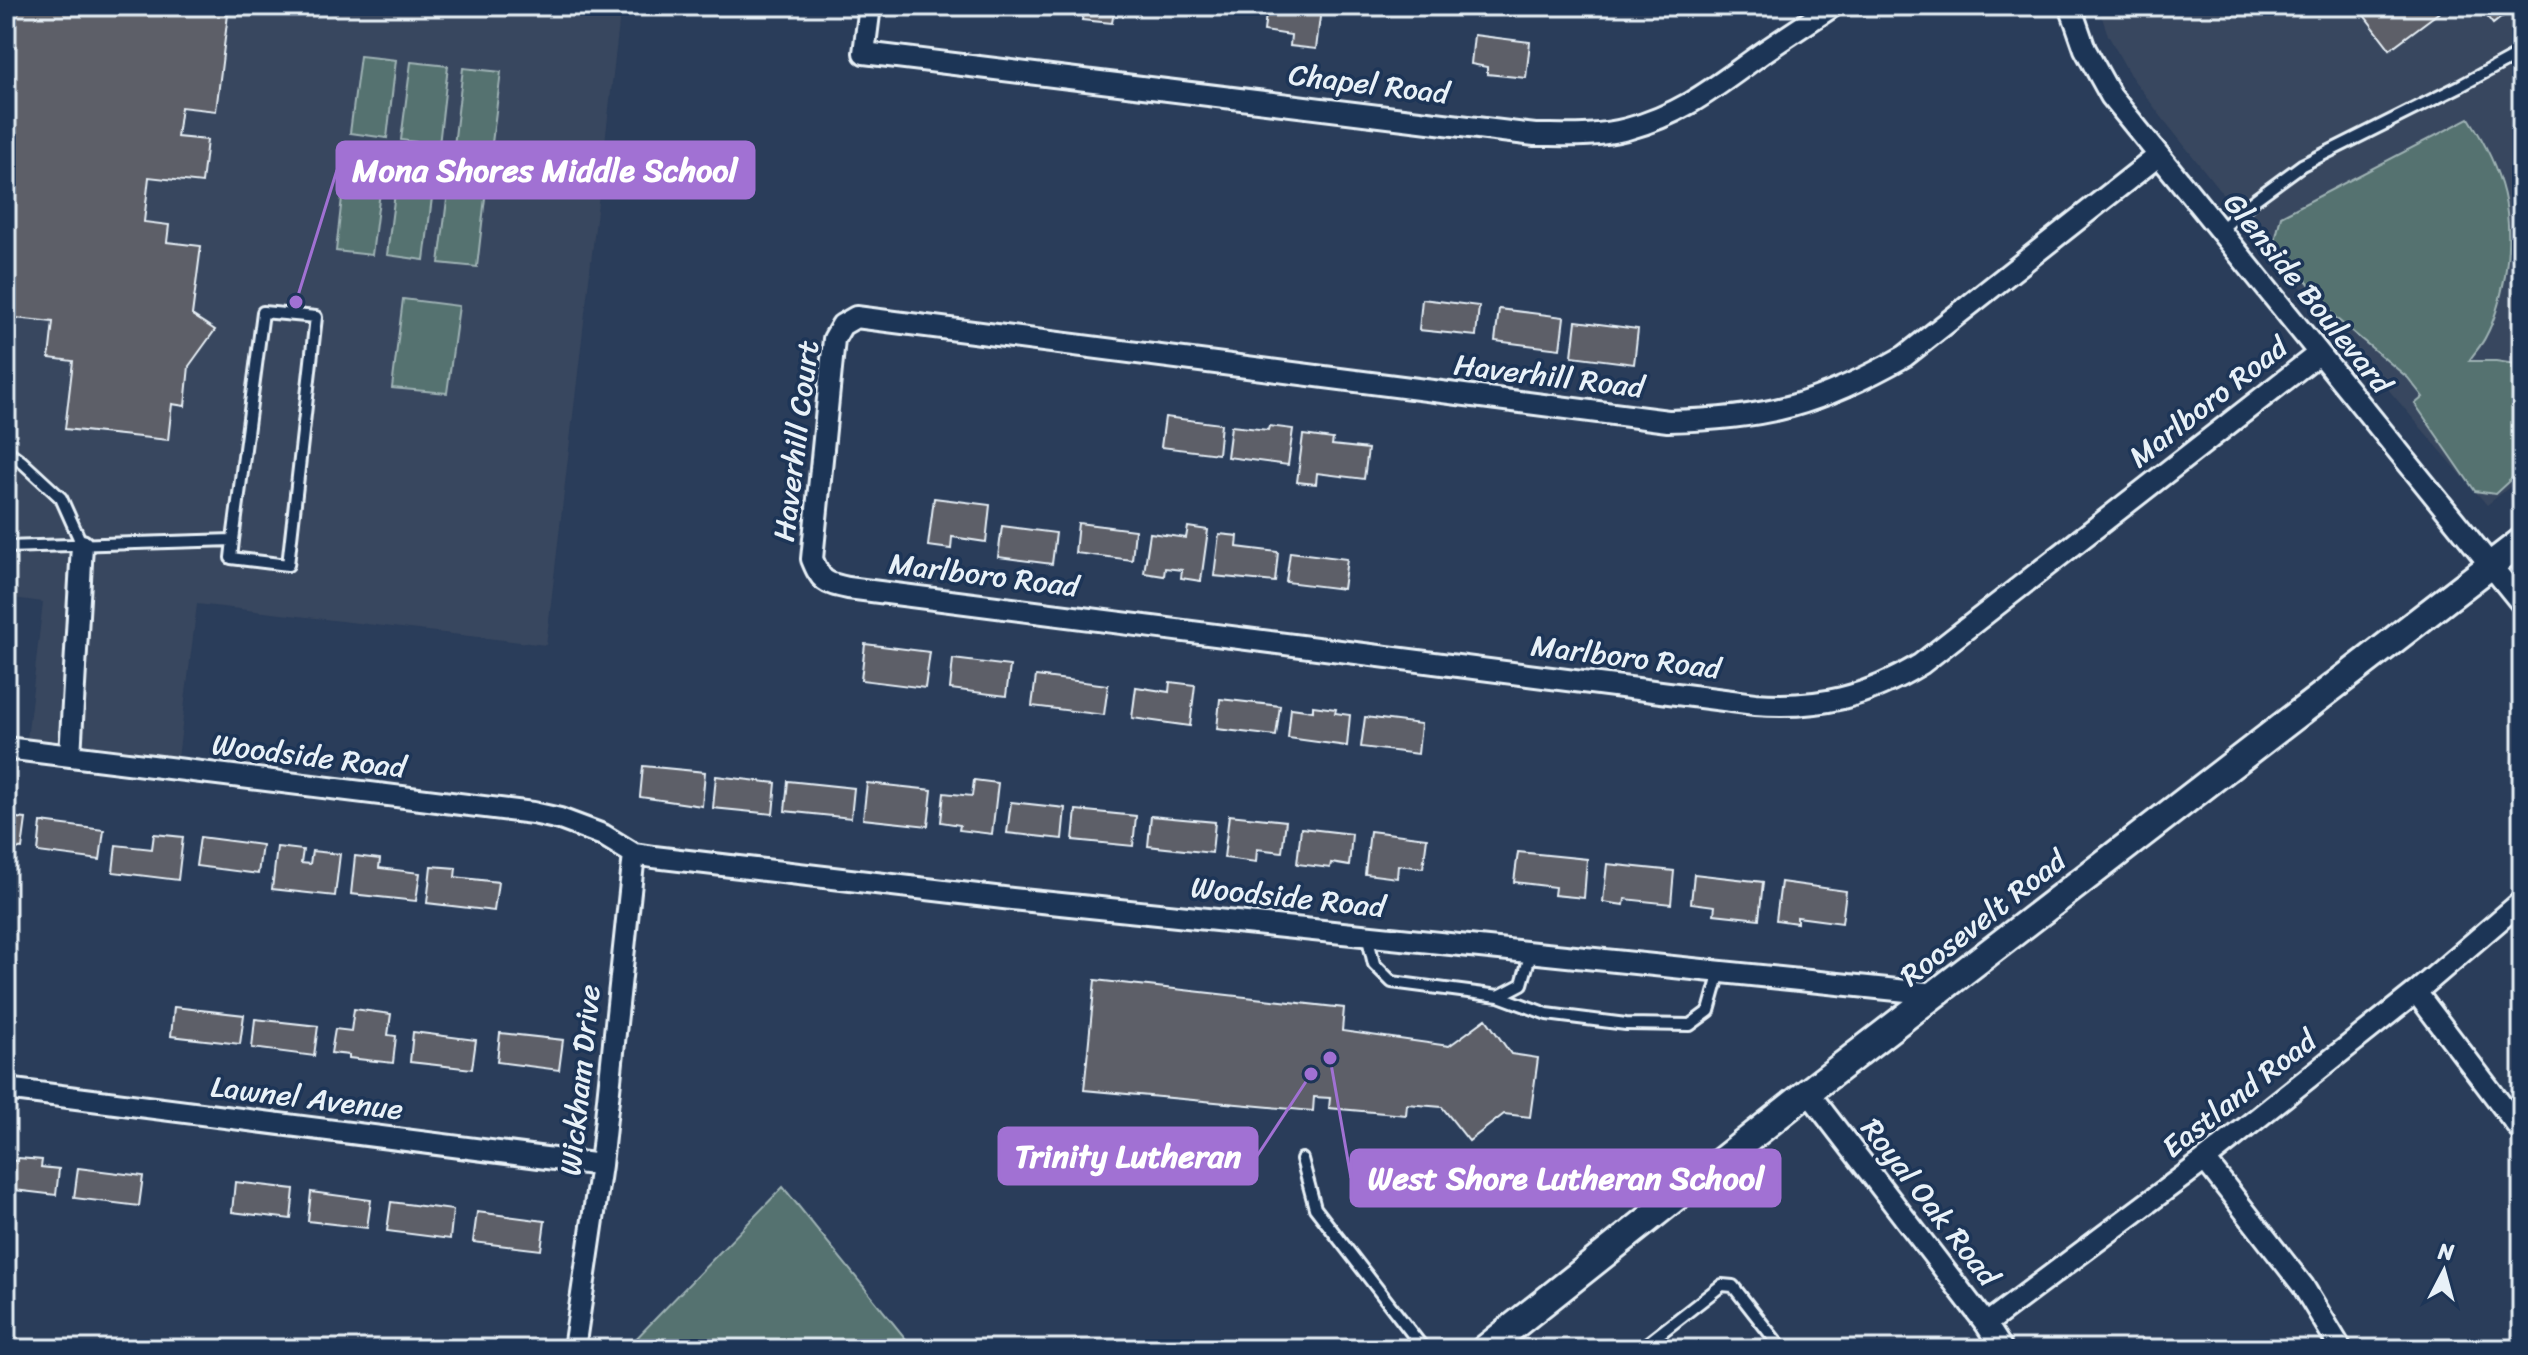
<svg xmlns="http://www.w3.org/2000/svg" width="2528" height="1355" font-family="Sriracha,sans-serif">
<rect width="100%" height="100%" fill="#2a3d5a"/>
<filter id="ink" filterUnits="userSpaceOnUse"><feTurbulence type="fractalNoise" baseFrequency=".0125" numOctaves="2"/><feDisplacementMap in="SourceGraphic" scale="16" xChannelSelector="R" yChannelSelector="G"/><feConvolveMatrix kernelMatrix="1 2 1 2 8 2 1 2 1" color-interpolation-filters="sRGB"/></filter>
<g filter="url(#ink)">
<!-- built -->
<path fill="#39475e" d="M6,6H621L546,645L197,604L178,758L27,740L43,602L6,597Z
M2098,6H2522V477L2487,505L2246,223L2164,120L2130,75L2108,35Z"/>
<!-- green -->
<path fill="#557270" stroke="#9eb2b4" stroke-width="2" d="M360,56L396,60L387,138L350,133Z
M411,62L448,66L439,145L401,140Z
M463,68L501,72L491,151L454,146Z
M2469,118C2503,171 2515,213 2505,276C2501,296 2496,318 2486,336C2482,345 2474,353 2469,361H2496L2522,365V469L2495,494L2475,491L2415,404L2423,397L2408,378L2337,319L2275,241L2281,216Z
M345,171L382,176L372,255L336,251Z
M397,177L434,182L424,260L387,255Z
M449,184L486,189L477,267L439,263Z
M403,299L459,306L447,393L392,388Z
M783,1187L914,1349H626Z"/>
<!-- building -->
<path fill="#5d5e67" stroke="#e8f1f8" stroke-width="2" d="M6,6H229L216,111L181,107L177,137L207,140L202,183L149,177L144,222L169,225L167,242L201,246L192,315L215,330L189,366L185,406L172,404L168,440L65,429L73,361L49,358L53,322L6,317Z
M1067,6H1115L1112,23L1082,20L1084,8Z
M1267,6L1321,9L1316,49L1290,46L1291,35L1264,31Z
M2357,6H2443L2445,8L2390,49Z
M2479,6H2516L2493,24Z
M1474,35L1530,42L1526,78L1487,74V67L1471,64Z
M1422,299L1479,306L1476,336L1419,330Z
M1499,309L1564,317L1560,349L1495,341Z
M1576,321L1638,329L1634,364L1572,356Z
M1165,417L1221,424L1218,454L1161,447Z
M1231,426L1268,430L1269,426L1293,429L1288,465L1227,457Z
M1303,435L1333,439L1332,445L1368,449L1364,479L1317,473L1316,484L1297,482Z
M934,498L990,505L986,542L952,537L951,549L928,546Z
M1078,523L1135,530L1132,560L1075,553Z
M1002,526L1056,533L1052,564L998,557Z
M1188,527L1208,530L1201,581L1181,578L1182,570L1165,568L1164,576L1144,573L1150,533L1186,538Z
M1219,534L1238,536L1237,547L1278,552L1275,582L1214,576Z
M1290,552L1347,559L1343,589L1286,582Z
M865,644L930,652L925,688L861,680Z
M953,659L1010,666L1006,696L950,689Z
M1036,676L1108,685L1104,715L1032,706Z
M1170,682L1195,685L1190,726L1132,718L1136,687L1169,692Z
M1220,699L1280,706L1276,736L1217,729Z
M1313,706L1336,709L1335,713L1350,715L1347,746L1288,738L1291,708L1313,711Z
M1365,717L1421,724L1418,754L1361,747Z
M643,766L705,772L702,806L640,797Z
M716,776L776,783L773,814L713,808Z
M974,780L998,783L992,834L959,830L960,825L941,822L944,793L972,796Z
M788,781L854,788L851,818L785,811Z
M867,783L932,790L928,826L863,819Z
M1011,802L1065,808L1062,839L1007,833Z
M1076,810L1136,816L1133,846L1073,840Z
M1229,815L1286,821L1282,852L1257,849L1256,862L1224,858Z
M1151,816L1215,822L1212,853L1148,846Z
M6,817L26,819L22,849L6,847Z
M41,822L104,830L100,860L38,852Z
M1301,828L1352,834L1349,866L1331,863L1330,868L1297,864Z
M1370,831L1427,838L1423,868L1398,865L1397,878L1365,874Z
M154,834L183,837L178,880L113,872L116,845L152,849Z
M200,837L262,845L258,874L196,866Z
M277,847L303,850L301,863L310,864L312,851L340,854L335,896L272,889Z
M1518,852L1587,859L1584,898L1554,895L1555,887L1514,882Z
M355,856L380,859L379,868L420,873L416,901L351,894Z
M1607,864L1674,871L1671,904L1625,899L1624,905L1603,902Z
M431,866L456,868L455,877L498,882L494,911L427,903Z
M1694,874L1763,882L1759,919L1714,914L1715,906L1691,903Z
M1781,882L1846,891L1842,923L1797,917V923L1776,920Z
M1095,980L1344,1008L1342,1031L1449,1046L1486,1019L1511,1054L1538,1058L1530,1117L1504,1114L1469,1141L1442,1107L1407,1104L1406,1115L1329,1108L1330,1098L1314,1097L1313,1111L1084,1090Z
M174,1007L244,1015L240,1044L171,1036Z
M354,1009L391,1014L388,1035L396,1036L393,1063L349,1058V1055L331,1053L335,1029L351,1031Z
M255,1019L318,1026L314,1056L252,1048Z
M413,1032L476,1040L472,1069L410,1062Z
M500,1033L563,1040L559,1070L497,1062Z
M18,1158L42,1160L41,1167L59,1169L56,1195L6,1189V1160L18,1161Z
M78,1168L143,1176L139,1206L74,1198Z
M235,1182L294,1189L291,1219L232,1212Z
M311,1192L371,1200L367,1228L308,1221Z
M391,1202L453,1210L450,1239L387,1231Z
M477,1212L545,1221L541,1250L473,1242Z"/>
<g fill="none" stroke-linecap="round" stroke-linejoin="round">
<!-- service casing -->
<g stroke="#e8f1f8" stroke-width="16">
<path id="service" d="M2219,231L2253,201L2302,165L2460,86L2522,52
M6,450L21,461L61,498L82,545
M6,547L233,540L231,558L288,565L316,317L263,312L233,540
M1367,935L1374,964L1392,982L1499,996L1522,984L1531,952
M1499,996L1547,1014L1626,1024L1690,1025L1709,1011L1720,972
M1302,1159L1315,1208L1424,1349
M1640,1349L1722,1285L1733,1286L1782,1349"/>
</g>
<!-- minor casing -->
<g stroke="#e8f1f8" stroke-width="26">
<path id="minor" d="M870,6L864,53L1535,135C1565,135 1597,137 1627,129C1683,114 1715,87 1761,54C1784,38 1809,22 1833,6
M2070,6L2085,49L2111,96L2522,604
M2158,156L1905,356C1819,405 1766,419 1668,421L856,317L842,325L834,339L812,559C821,581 824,583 848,588L1755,704C1818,709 1867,697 1921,664L2318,354
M6,748L533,813L560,819L603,835L634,854L654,857L1012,899L1936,994
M70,756L82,545
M2416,992L2522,1132
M6,1089L601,1165
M1808,1092L1986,1324L2002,1349
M2205,1160L2303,1286L2341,1349
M1986,1324L2205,1160L2416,992L2522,901
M574,1349L601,1165L634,854"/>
</g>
<!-- tertiary casing -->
<g stroke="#e8f1f8" stroke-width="32">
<path id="tertiary" d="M1485,1349L1808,1092L2522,541"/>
</g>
<!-- service -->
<use href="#service" stroke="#1d3557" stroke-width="10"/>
<!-- minor -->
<use href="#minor" stroke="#1d3557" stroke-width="20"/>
<!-- tertiary -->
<use href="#tertiary" stroke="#1d3557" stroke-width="26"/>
</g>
</g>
<g text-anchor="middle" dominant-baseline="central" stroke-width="7" stroke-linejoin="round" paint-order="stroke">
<!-- street labels -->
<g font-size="30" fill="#e8f1f8" stroke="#1d3557">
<text transform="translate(1369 84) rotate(7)">Chapel Road</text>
<text transform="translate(2308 293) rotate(51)">Glenside Boulevard</text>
<text transform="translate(1549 376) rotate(7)">Haverhill Road</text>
<text transform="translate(2208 402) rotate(-38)">Marlboro Road</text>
<text transform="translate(796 441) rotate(-83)">Haverhill Court</text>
<text transform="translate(984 575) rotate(7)">Marlboro Road</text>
<text transform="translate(1626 657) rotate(7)">Marlboro Road</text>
<text transform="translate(309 756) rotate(7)">Woodside Road</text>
<text transform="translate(1288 897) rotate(6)">Woodside Road</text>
<text transform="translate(1983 918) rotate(-38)">Roosevelt Road</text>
<text transform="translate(580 1080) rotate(-84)">Wickham Drive</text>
<text transform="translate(2239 1094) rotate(-38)">Eastland Road</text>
<text transform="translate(307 1098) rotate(7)">Lawnel Avenue</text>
<text transform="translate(1930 1202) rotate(52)">Royal Oak Road</text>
</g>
</g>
<!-- callouts -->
<path fill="none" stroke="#a171d3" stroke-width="3" d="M296 302L337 170M1311 1074L1257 1156M1330 1058L1351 1178"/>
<g fill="#a171d3" stroke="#1d3557" stroke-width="3">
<circle cx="296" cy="302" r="8"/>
<circle cx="1311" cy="1074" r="8"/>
<circle cx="1330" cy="1058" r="8"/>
</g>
<g fill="#a171d3" stroke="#a171d3" stroke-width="3">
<rect x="337" y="142" width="417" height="56" rx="8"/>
<rect x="999" y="1128" width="258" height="56" rx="8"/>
<rect x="1351" y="1150" width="429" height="56" rx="8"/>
</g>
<g font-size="32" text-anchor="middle" font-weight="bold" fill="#fff">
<text x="545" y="181">Mona Shores Middle School</text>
<text x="1128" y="1167">Trinity Lutheran</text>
<text x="1566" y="1189">West Shore Lutheran School</text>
</g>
<!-- margin -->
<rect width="2528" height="1355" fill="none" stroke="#1d3557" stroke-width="32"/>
<rect x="16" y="16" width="2496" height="1323" fill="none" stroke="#e8f1f8" stroke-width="3" filter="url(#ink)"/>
<!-- north arrow -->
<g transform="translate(2444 1271) rotate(6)" stroke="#1d3557" stroke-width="6" paint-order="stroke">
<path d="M0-6L14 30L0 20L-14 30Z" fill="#e8f1f8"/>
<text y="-12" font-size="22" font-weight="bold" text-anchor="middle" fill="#e8f1f8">N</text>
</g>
</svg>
